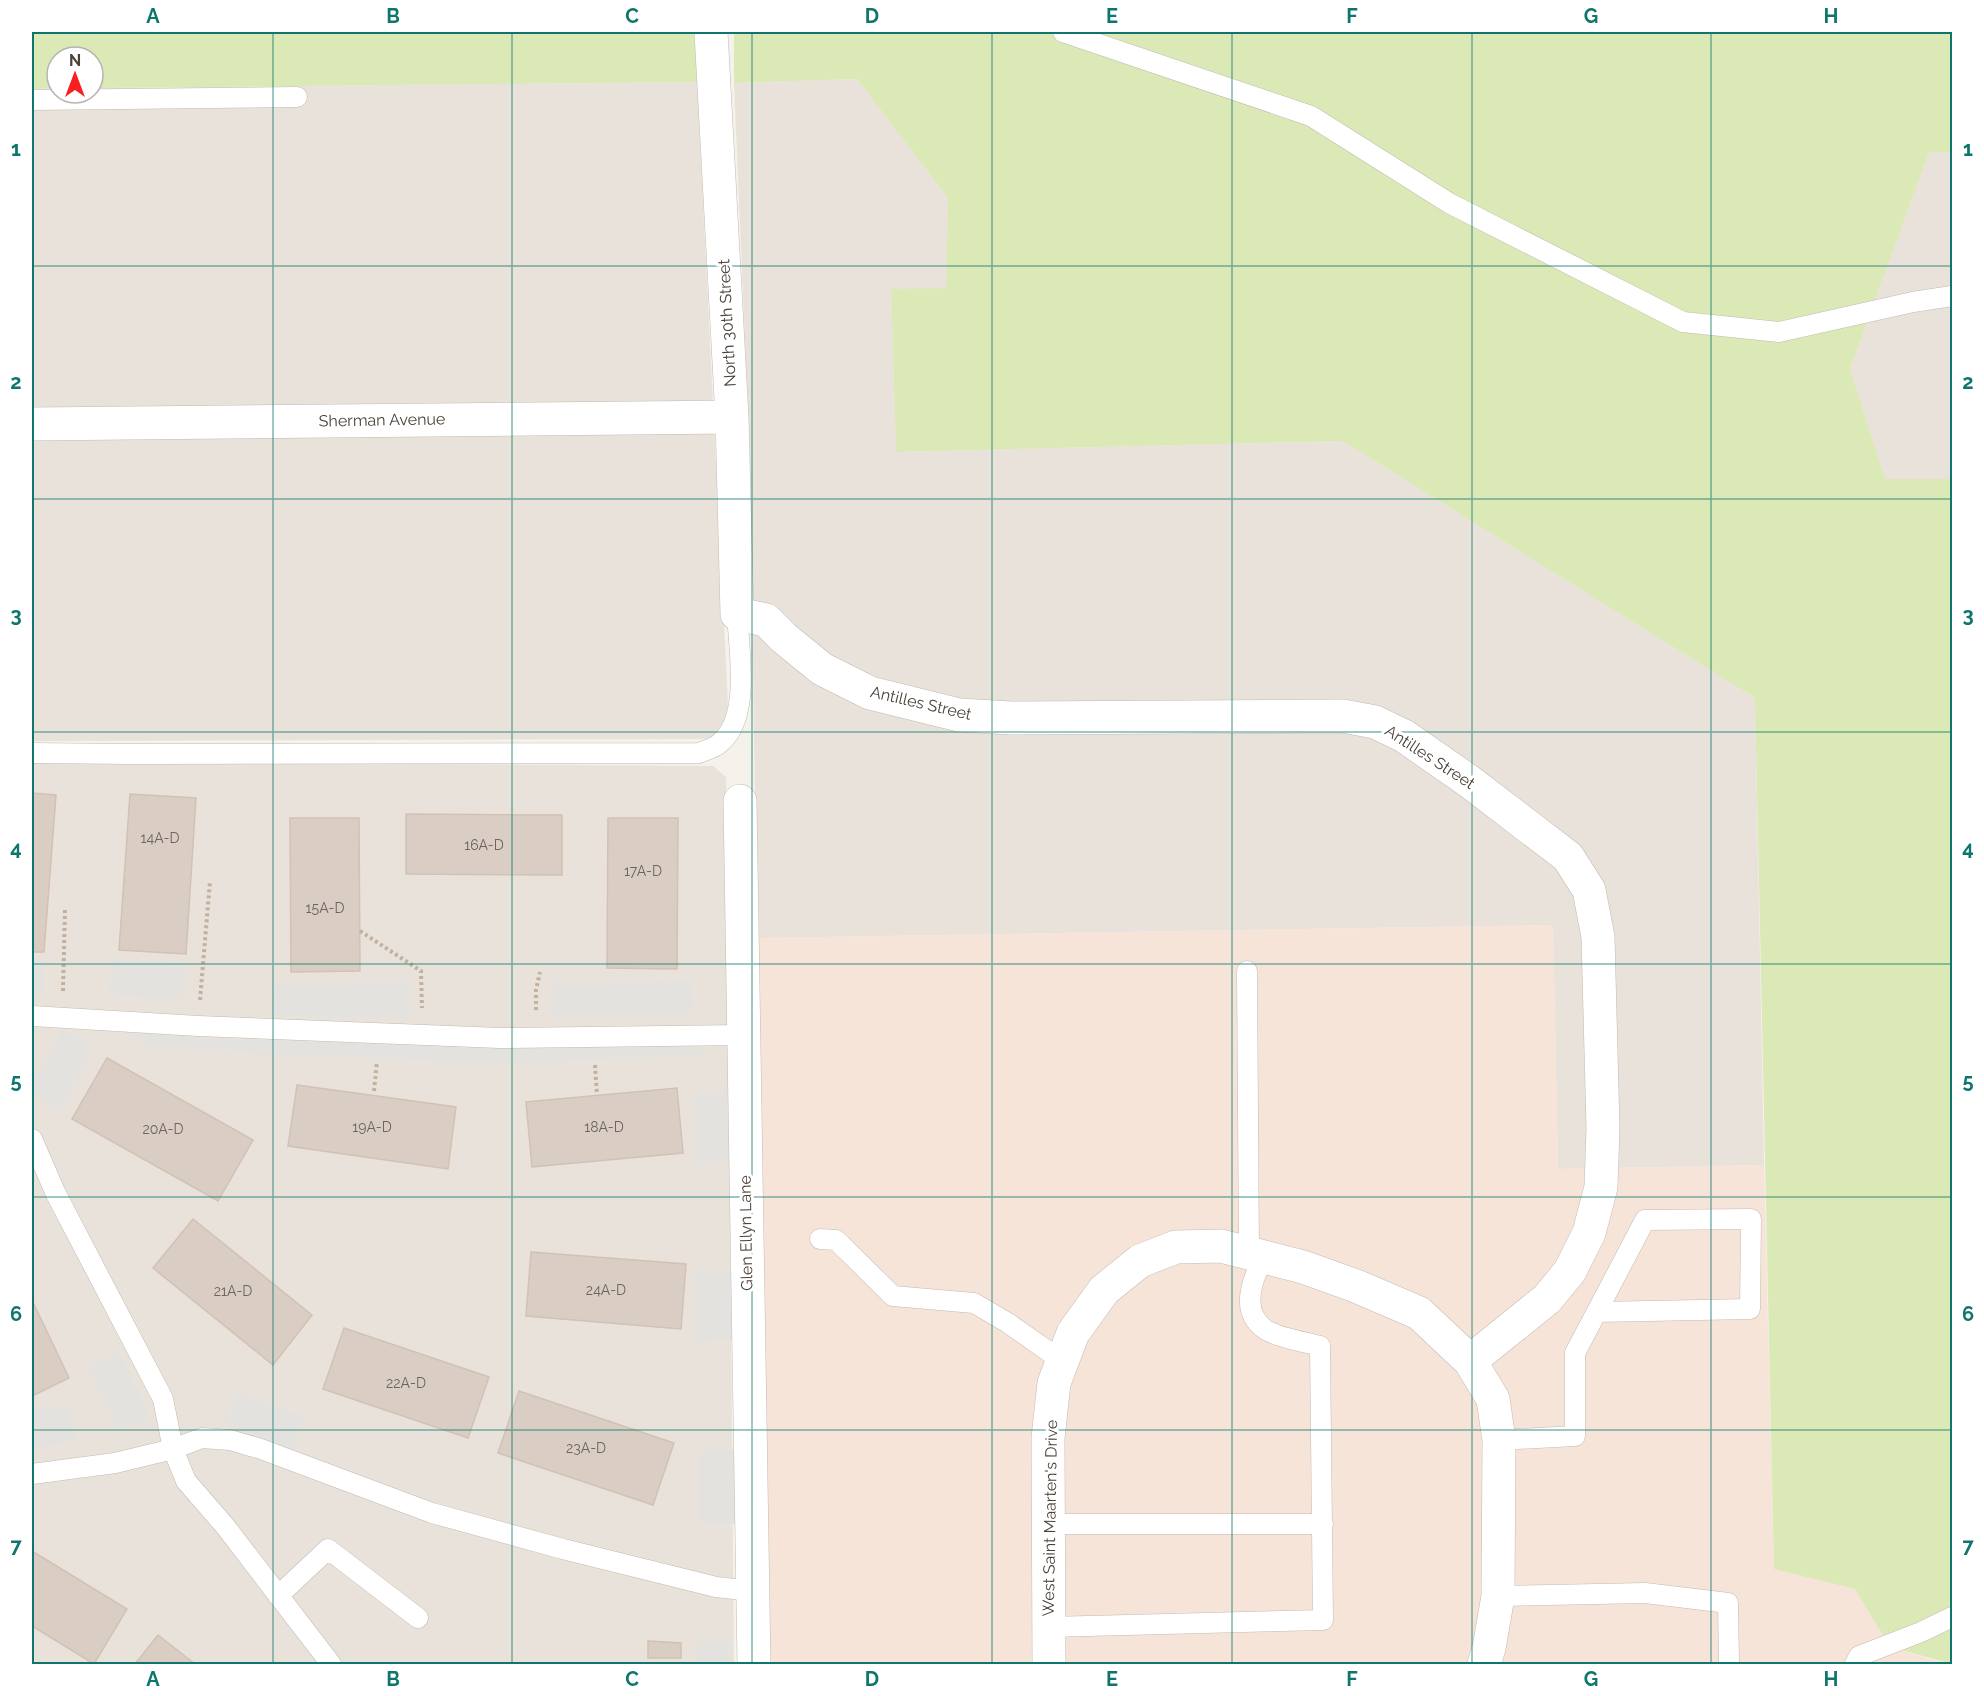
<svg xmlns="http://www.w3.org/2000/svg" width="1984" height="1696" font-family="Raleway,sans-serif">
<rect width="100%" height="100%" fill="#f5f1eb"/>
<!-- residential -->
<path fill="#e9e2da" d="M857,79L948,198L946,288L891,290L896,452L1343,441L1755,698L1764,1165L1558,1169L1553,925L757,938L750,456L734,83Z
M697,82L728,706L726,727L712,739L32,741V89L57,88V93H93V88Z
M1929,152H1952V479H1885L1850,369Z
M32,761L713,766L726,777L734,1664H32Z"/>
<!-- commercial -->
<path fill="#f6e4d8" d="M1553,925L1558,1169L1764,1165L1774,1569L1855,1589L1890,1647L1947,1664H770L757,938Z"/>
<!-- green -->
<path fill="#dae9b5" d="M32,32H696L697,82L93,88V57H57V88L32,89Z
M734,32H1952V152H1929L1850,369L1885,479H1952V1664L1890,1647L1855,1589L1774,1569L1755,698L1343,441L896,452L891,289L946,288L948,198L857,79L734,83Z"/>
<!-- parking -->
<path fill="#e4e2df" d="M32,960H45L43,995H32Z
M111,960L184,964L183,999L108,995Z
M692,980L693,1013L552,1016L553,983Z
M409,981L408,1018L272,1016L274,983Z
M63,1029L93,1045L60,1111L32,1095V1087Z
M129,1032L223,1039L356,1043L689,1047L702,1050L703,1057L483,1063L149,1048L132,1039Z
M734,1092L733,1162L697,1163L695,1095Z
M694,1272H734L736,1340L696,1341Z
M119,1352L150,1417L118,1431L88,1366Z
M238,1393L305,1417L294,1450L224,1424Z
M72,1405L76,1441L32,1448V1411Z
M699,1449H737L738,1524H699Z
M698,1640L729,1641L728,1664H698Z"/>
<!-- building -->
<path fill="#dacec4" stroke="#d2c1b4" stroke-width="1.5" d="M32,793L56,795L44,952H32Z
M130,794L196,798L186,954L119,950Z
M406,814L562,815V875L406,874Z
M290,818H359L360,971L291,972Z
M608,818H678L677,969L607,968Z
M107,1058L253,1140L218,1201L72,1119Z
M297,1085L456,1107L448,1169L288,1146Z
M677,1088L683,1153L532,1167L526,1102Z
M193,1219L312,1315L273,1365L153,1268Z
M531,1252L686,1264L681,1329L526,1316Z
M32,1300L69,1378L32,1396Z
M344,1328L489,1377L468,1438L323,1389Z
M519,1391L674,1443L653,1505L498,1453Z
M32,1551L127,1609L94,1664L32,1626Z
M158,1635L195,1664H135Z
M648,1641L681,1643V1658H648Z"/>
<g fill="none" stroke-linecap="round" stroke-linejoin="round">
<!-- lane casing -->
<g stroke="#c4bab1" stroke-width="21">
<path id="lane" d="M1063,32L1311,116L1449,203L1683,322L1779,332L1913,302L1952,296
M32,100L297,97
M32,753L130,754L699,753C706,750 715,748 720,743C751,718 739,650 737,614
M1247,971L1249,1253
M32,1016L198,1026L500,1038L743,1035
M32,1139L56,1194L163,1399L173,1449L186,1481L225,1526L331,1664
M820,1239L836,1240L893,1296L974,1303L1008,1323L1062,1361
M1499,1440L1575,1436V1353L1645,1220L1751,1219L1750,1309L1597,1312
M32,1474L115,1463L173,1449L202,1438L230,1440L261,1449L432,1513L563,1549L716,1587L753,1591
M1047,1524H1323
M278,1596L328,1549L418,1618
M1498,1596L1645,1593L1728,1603L1729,1664
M1049,1627L1323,1620L1320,1346C1305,1342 1279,1338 1266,1330C1239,1312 1252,1279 1264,1257
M1855,1664L1859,1656L1921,1632L1952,1617"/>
</g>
<!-- street casing -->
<g stroke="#c4bab1" stroke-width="34">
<path id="street" d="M711,32L732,417L737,614L766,620L784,638L822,669L870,693L959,715L1011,718L1343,716L1375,722L1404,736L1470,782L1568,857L1589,890L1598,937L1603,1128L1601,1187L1589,1233L1570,1271L1547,1299L1470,1361
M32,424L732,417
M740,801L754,1664
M1049,1664L1048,1438L1054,1383L1073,1333L1104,1290L1140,1261L1176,1247L1221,1246L1303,1267L1356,1286L1419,1313L1470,1361L1493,1399L1499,1440L1498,1596L1489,1648L1484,1664"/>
</g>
<!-- path -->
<path stroke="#c3b19f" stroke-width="4" stroke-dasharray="3 3" stroke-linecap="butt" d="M360,931L421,971L422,1008
M63,991L65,908
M200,1000L210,881
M536,1010V990L540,972
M595,1065L597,1095
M374,1091L377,1061"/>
<!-- lane -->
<use href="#lane" stroke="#fff" stroke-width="20"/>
<!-- street -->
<use href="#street" stroke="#fff" stroke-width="33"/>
</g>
<!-- grid -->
<path fill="none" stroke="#0f766e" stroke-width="1.5" stroke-opacity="0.55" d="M273,32V1664M512,32V1664M752,32V1664M992,32V1664M1232,32V1664M1472,32V1664M1711,32V1664M32,266H1952M32,499H1952M32,732H1952M32,964H1952M32,1197H1952M32,1430H1952"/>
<g text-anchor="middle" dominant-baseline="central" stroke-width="6" stroke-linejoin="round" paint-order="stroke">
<!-- number labels -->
<g font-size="14" fill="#6e645c">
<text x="160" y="838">14A-D</text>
<text x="484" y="845">16A-D</text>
<text x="643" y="871">17A-D</text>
<text x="325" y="908">15A-D</text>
<text x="372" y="1127">19A-D</text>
<text x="604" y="1127">18A-D</text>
<text x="163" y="1129">20A-D</text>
<text x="606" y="1290">24A-D</text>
<text x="233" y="1291">21A-D</text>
<text x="406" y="1383">22A-D</text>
<text x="586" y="1448">23A-D</text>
</g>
<!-- street labels -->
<g font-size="16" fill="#4a4139" stroke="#fff">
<text transform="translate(727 323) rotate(-93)">North 30th Street</text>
<text transform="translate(382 420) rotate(-1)">Sherman Avenue</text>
<text transform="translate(921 703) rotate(13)">Antilles Street</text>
<text transform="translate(1430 757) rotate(33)">Antilles Street</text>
<text transform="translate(746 1233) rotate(-91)">Glen Ellyn Lane</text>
<text transform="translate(1050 1518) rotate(-89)">West Saint Maarten's Drive</text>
</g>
</g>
<!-- border -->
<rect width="1984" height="1696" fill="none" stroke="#ffffff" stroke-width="66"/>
<!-- north arrow -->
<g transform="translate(75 75)"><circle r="28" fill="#ffffff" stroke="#b7b3b0" stroke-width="1.5"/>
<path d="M0-4.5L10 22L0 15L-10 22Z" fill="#f81f21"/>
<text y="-9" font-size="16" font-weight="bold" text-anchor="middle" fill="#4a4139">N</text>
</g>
<rect x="33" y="33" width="1918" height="1630" fill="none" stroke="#0f766e" stroke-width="2"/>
<g font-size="20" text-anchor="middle" font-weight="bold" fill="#0f766e">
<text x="153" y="23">A</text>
<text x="393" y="23">B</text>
<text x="632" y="23">C</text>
<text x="872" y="23">D</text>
<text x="1112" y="23">E</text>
<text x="1352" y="23">F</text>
<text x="1591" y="23">G</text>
<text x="1831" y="23">H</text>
<text x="16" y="156">1</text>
<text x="1968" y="156">1</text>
<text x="16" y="389">2</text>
<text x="1968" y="389">2</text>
<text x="16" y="622">3</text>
<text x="1968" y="622">3</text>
<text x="16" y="855">4</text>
<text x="1968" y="855">4</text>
<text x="16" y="1088">5</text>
<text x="1968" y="1088">5</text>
<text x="16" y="1321">6</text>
<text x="1968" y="1321">6</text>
<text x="16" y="1553">7</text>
<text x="1968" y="1553">7</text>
<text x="153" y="1686">A</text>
<text x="393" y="1686">B</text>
<text x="632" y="1686">C</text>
<text x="872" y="1686">D</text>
<text x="1112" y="1686">E</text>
<text x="1352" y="1686">F</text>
<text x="1591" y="1686">G</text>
<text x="1831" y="1686">H</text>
</g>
</svg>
